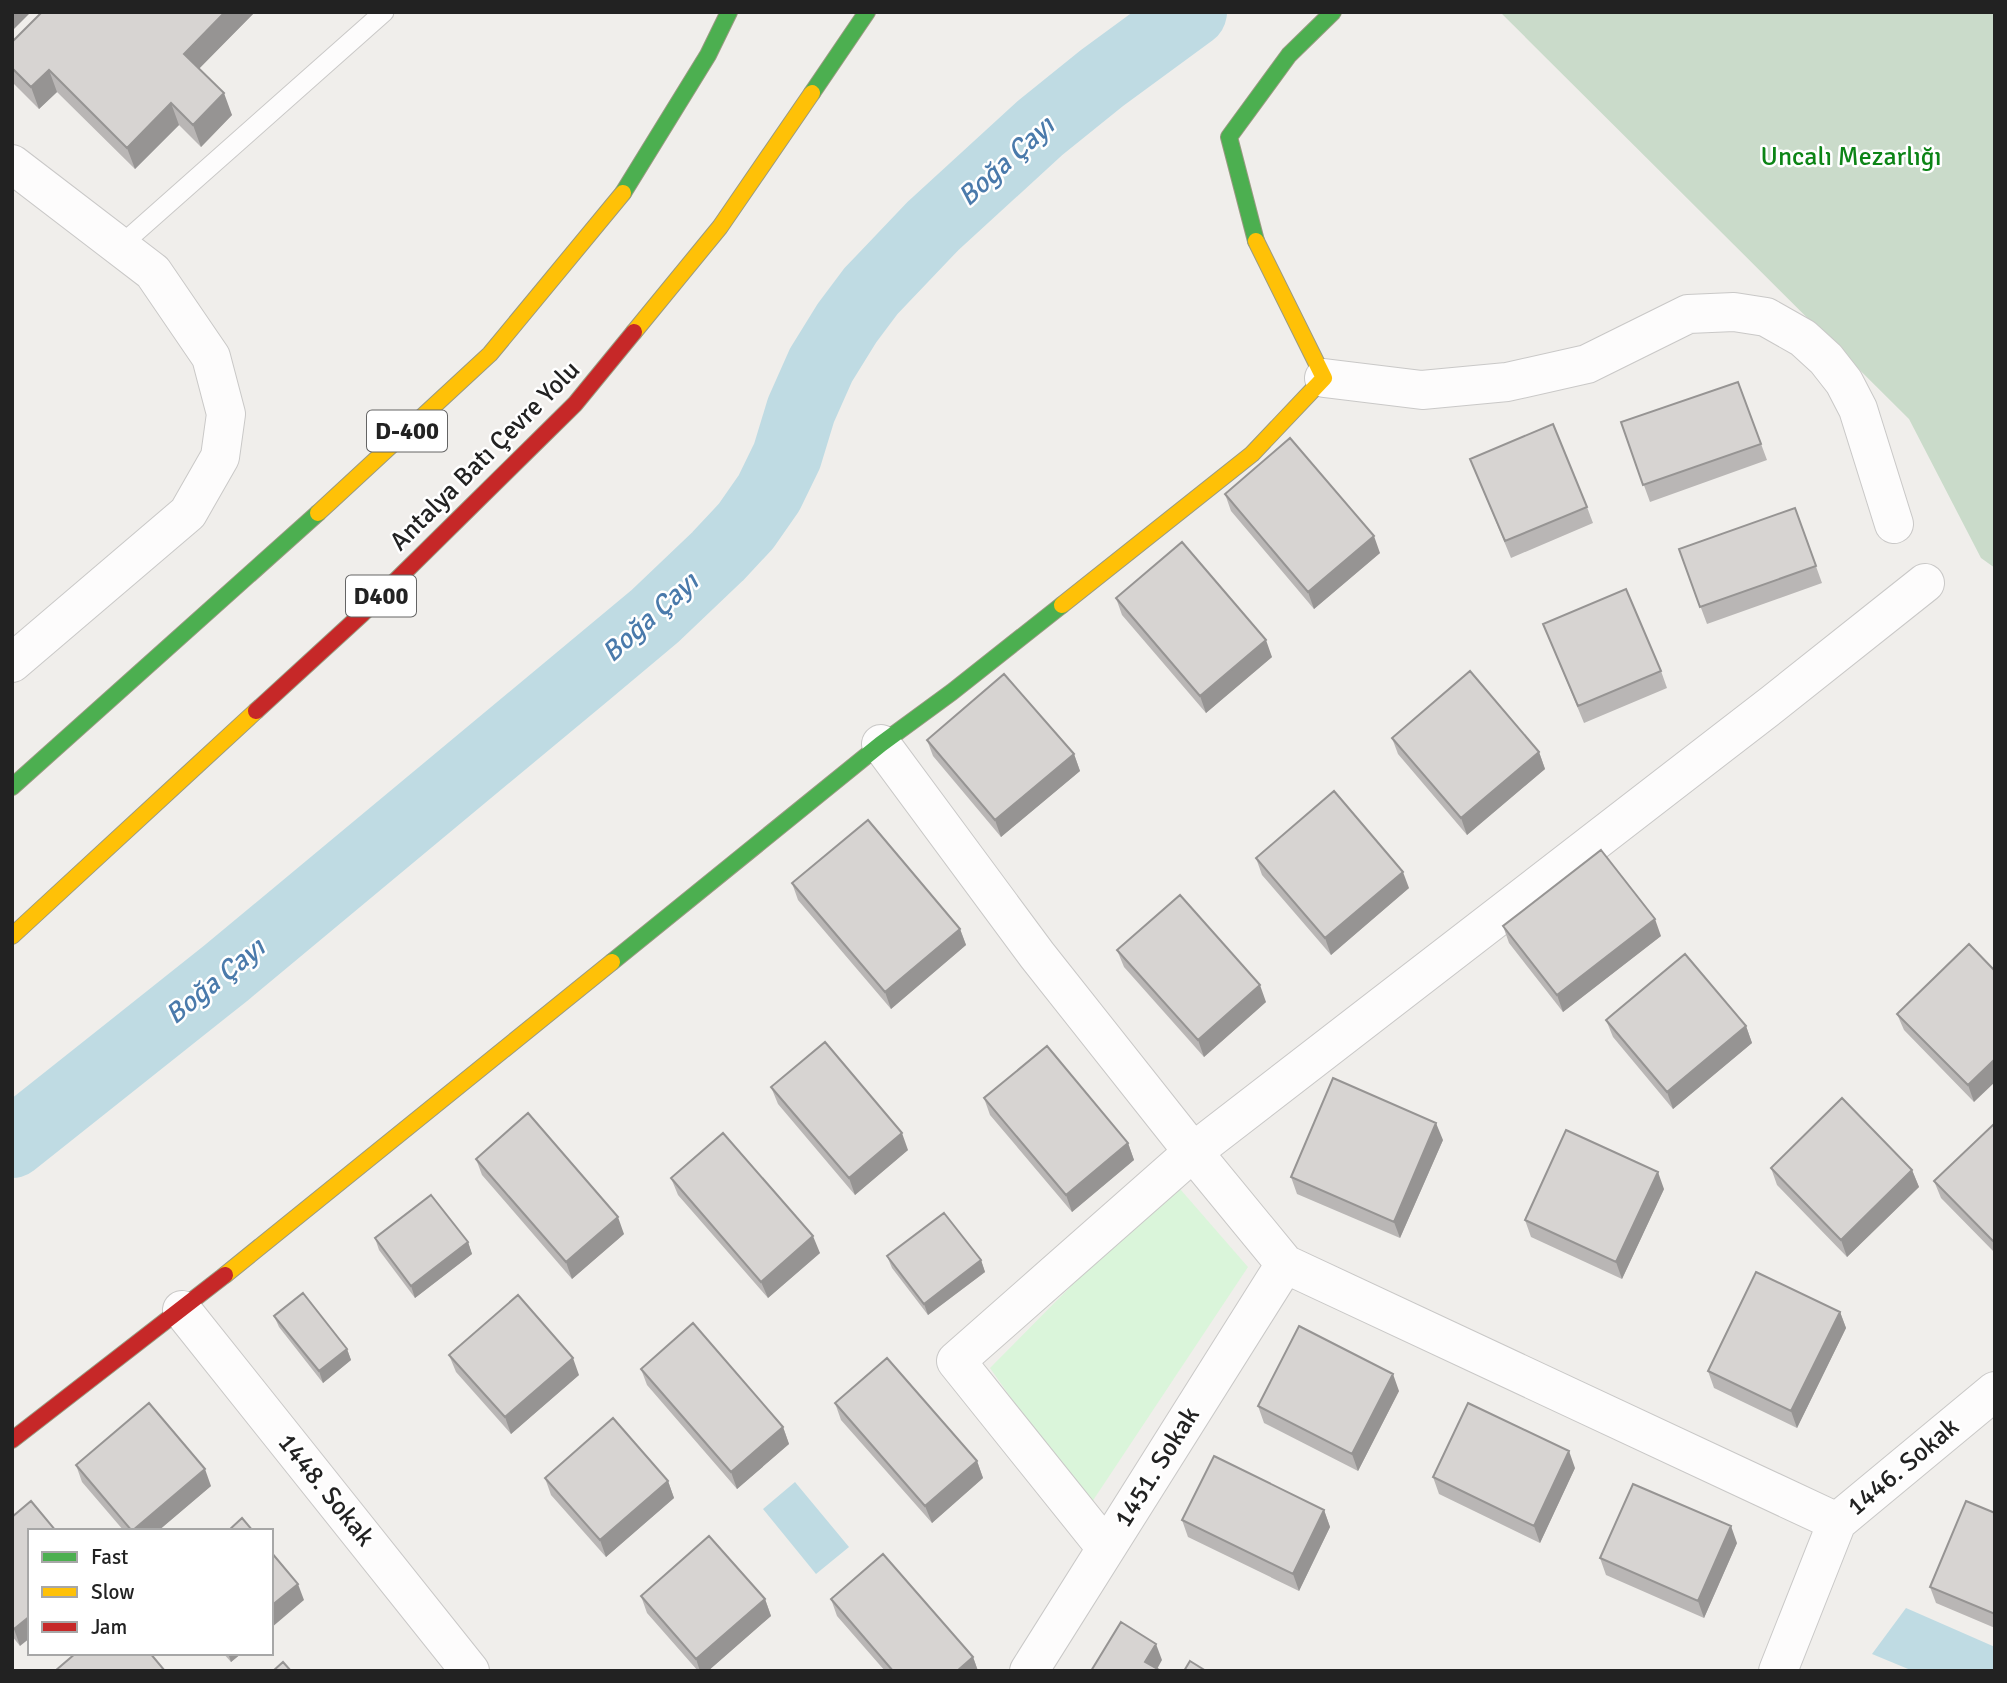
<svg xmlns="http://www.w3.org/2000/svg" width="2007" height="1683" font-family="Signika,sans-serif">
<rect width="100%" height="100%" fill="#f0eeeb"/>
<!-- cemetery -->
<path fill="#cadbca" d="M1500,12H1995V568L1981,558L1909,419Z"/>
<!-- park -->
<path fill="#daf5da" d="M1174,1182L1248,1267L1088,1508L990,1368Z"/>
<!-- water -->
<path fill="#bfdbe3" d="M795,1482L849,1547L816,1574L763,1509Z
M1906,1608L1995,1647L1993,1671H1913L1872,1654Z"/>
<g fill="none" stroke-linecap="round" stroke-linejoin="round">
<!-- river -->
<path stroke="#bfdbe3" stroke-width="70" d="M12,1143L226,973L588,672L655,616L718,556L746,526L769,493L787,456L801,410L821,365L847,323L871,291L933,226L1040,128L1102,78L1192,12"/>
<!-- lane casing -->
<g stroke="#c9c8c7" stroke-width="21">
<path id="lane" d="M120,246L384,12"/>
</g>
<!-- street casing -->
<g stroke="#c9c8c7" stroke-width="40">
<path id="street" d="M12,164L153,272L211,357L226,414L220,457L188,513L12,663
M1324,378L1422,390L1507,382L1587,364L1688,314L1734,312L1766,317L1803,338L1826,359L1844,382L1858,409L1894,524
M881,744L1037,955L1193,1152L1285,1264L1837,1522
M182,1310L470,1671
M1106,1548L956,1361L1193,1152L1774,703L1925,583
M1029,1671L1285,1264
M1778,1671L1837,1522L1995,1391"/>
</g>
<!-- fast casing -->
<g stroke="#999a82" stroke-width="18">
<path id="fast" d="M812,93L867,12
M623,193L708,55L729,12
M1256,241L1229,137L1289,55L1333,12
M12,787L318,513
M612,962L881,744L952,692L1062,605"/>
</g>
<!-- slow casing -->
<g stroke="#999a82" stroke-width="18">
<path id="slow" d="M634,332L720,227L812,93
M318,513L490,354L623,193
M1062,605L1252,454L1324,378L1256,241
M12,936L256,711
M225,1275L612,962"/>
</g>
<!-- jam casing -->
<g stroke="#999a82" stroke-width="18">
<path id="jam" d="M256,711L362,614L575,404L634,332
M12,1440L225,1275"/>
</g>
<!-- lane -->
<use href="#lane" stroke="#fdfcfc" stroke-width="19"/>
<!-- street -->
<use href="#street" stroke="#fdfcfc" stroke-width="38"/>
<!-- fast -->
<use href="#fast" stroke="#4caf50" stroke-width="16"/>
<!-- slow -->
<use href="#slow" stroke="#ffc107" stroke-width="16"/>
<!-- jam -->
<use href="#jam" stroke="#c62828" stroke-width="16"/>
</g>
<!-- wall -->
<path fill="#b9b6b5" d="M42,12H255L199,68L232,115L201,147L179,125L135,169L57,92L39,109L12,82V42Z
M1738,382L1767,460L1650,502L1621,422Z
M1470,459L1587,507L1593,523L1511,558Z
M1225,494L1380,553L1314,609L1231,511Z
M1795,508L1822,583L1707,624L1679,549Z
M1116,598L1272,657L1206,713L1122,615Z
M1543,624L1661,671L1667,688L1584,723Z
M1392,738L1539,752L1545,769L1467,835L1398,754Z
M927,740L1074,754L1080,771L1001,837L933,756Z
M1256,858L1409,888L1331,955L1262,875Z
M792,883L960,929L966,945L891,1009L798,900Z
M1503,926L1661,936L1563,1012L1509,943Z
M1117,950L1266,1002L1204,1057L1124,967Z
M1995,971L1974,1102L1904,1030L1897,1014Z
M1606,1020L1746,1026L1752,1043L1673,1109L1613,1037Z
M771,1087L908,1150L855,1195L778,1104Z
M984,1098L1128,1143L1134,1160L1072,1212L990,1115Z
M1995,1123V1253L1941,1198L1934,1181Z
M1443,1140L1400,1238L1297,1194L1291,1177Z
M476,1159L624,1234L572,1279L482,1175Z
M1771,1168L1912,1170L1919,1187L1847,1257L1777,1185Z
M671,1178L820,1253L768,1298L678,1195Z
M1664,1189L1622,1279L1531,1237L1525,1220Z
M375,1238L468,1242L472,1254L415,1298L379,1250Z
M887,1256L981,1260L985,1272L928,1315L892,1268Z
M1840,1312L1846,1328L1797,1428L1714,1388L1708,1371Z
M274,1316L347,1349L351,1360L323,1383L279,1327Z
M449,1355L579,1375L511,1434L456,1372Z
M641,1369L783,1427L789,1444L737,1489L647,1385Z
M1399,1391L1358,1471L1264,1423L1258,1406Z
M835,1403L977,1461L983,1478L932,1523L841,1420Z
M76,1465L211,1486L158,1531H124L82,1482Z
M1575,1468L1540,1543L1439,1494L1433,1477Z
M545,1478L668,1481L674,1498L606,1557L551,1495Z
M1324,1510L1330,1527L1299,1591L1188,1537L1182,1520Z
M1995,1513V1628L1936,1603L1930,1587Z
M12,1517L20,1646L12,1636Z
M1737,1543L1704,1618L1606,1575L1600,1558Z
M641,1596L765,1599L771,1616L708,1671H698L647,1613Z
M831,1599L973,1657L978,1671H885L837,1616Z
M223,1653H242L231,1662Z"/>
<!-- shaded-wall -->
<path fill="#969493" d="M12,12H31L12,31Z
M225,12H255L192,76L184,54Z
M49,70L57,92L39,109L31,87Z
M224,93L232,115L201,147L193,125Z
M171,103L179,125L135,169L127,148Z
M1374,536L1380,553L1314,609L1308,592Z
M1266,640L1272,657L1206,713L1200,696Z
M1539,752L1545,769L1467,835L1461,818Z
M1074,754L1080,771L1001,837L995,820Z
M1403,872L1409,888L1331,955L1325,938Z
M1655,919L1661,936L1563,1012L1557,995Z
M960,929L966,945L891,1009L885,992Z
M1260,985L1266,1002L1204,1057L1198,1040Z
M1746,1026L1752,1043L1673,1109L1667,1092Z
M1995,1059V1082L1974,1102L1968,1085Z
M1436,1123L1443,1140L1400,1238L1394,1222Z
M902,1133L908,1150L855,1195L849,1178Z
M1128,1143L1134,1160L1072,1212L1066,1195Z
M1912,1170L1919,1187L1847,1257L1841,1240Z
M1658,1172L1664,1189L1622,1279L1616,1262Z
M618,1217L624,1234L572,1279L566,1262Z
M813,1236L820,1253L768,1298L761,1282Z
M468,1242L472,1254L415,1298L411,1286Z
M981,1260L985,1272L928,1315L924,1304Z
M1840,1312L1846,1328L1797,1428L1791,1411Z
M347,1349L351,1360L323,1383L319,1371Z
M573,1358L579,1375L511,1434L505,1417Z
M1393,1374L1399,1391L1358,1471L1352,1454Z
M783,1427L789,1444L737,1489L731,1472Z
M1569,1451L1575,1468L1540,1543L1534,1526Z
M977,1461L983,1478L932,1523L925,1506Z
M205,1469L211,1486L158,1531H132Z
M668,1481L674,1498L606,1557L600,1540Z
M1324,1510L1330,1527L1299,1591L1293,1574Z
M1731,1526L1737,1543L1704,1618L1698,1601Z
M298,1584L304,1600L271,1628V1606Z
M765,1599L771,1616L708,1671H700L696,1659Z
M30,1616V1638L20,1646L14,1629Z
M1156,1644L1162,1660L1156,1671L1145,1662Z
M228,1653H242L231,1662Z
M973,1657L978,1671H957Z"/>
<!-- building -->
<path fill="#d7d4d2" stroke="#969493" stroke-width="2" d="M42,12H225L184,54L224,93L193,125L171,103L127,148L49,70L31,87L12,68V42Z
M1738,382L1761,444L1643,485L1621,422Z
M1553,424L1587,507L1505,541L1470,459Z
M1290,438L1374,536L1308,592L1225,494Z
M1795,508L1816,566L1700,607L1679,549Z
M1182,542L1266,640L1200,696L1116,598Z
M1626,589L1661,671L1578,706L1543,624Z
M1470,671L1539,752L1461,818L1392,738Z
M1004,674L1074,754L995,820L927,740Z
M1334,791L1403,872L1325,938L1256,858Z
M868,820L960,929L885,992L792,883Z
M1601,850L1655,919L1557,995L1503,926Z
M1180,895L1260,985L1198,1040L1117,950Z
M1969,944L1995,971V1059L1968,1085L1897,1014Z
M1685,954L1746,1026L1667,1092L1606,1020Z
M825,1042L902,1133L849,1178L771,1087Z
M1047,1046L1128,1143L1066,1195L984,1098Z
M1333,1078L1436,1123L1394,1222L1291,1177Z
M1842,1098L1912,1170L1841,1240L1771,1168Z
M528,1113L618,1217L566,1262L476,1159Z
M1995,1123V1243L1934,1181Z
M1566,1130L1658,1172L1616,1262L1525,1220Z
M723,1133L813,1236L761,1282L671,1178Z
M431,1195L468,1242L411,1286L375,1238Z
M944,1213L981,1260L924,1304L887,1256Z
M1756,1272L1840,1312L1791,1411L1708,1371Z
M303,1293L347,1349L319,1371L274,1316Z
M518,1295L573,1358L505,1417L449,1355Z
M693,1323L783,1427L731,1472L641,1369Z
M1299,1326L1393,1374L1352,1454L1258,1406Z
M887,1358L977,1461L925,1506L835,1403Z
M149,1403L205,1469L132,1531L76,1465Z
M1468,1403L1569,1451L1534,1526L1433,1477Z
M613,1418L668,1481L600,1540L545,1478Z
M1214,1456L1324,1510L1293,1574L1182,1520Z
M1633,1484L1731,1526L1698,1601L1600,1558Z
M31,1501L56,1531H30V1616L14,1629L12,1627V1517Z
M1966,1501L1995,1513V1614L1930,1587Z
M242,1518L253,1531H228Z
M709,1536L765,1599L696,1659L641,1596Z
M271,1552L298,1584L271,1606Z
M883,1554L973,1657L957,1671H893L831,1599Z
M1121,1622L1156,1644L1145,1662L1161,1671H1091Z
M76,1653H150L165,1671H55Z
M1190,1661L1206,1671H1184Z
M283,1662L291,1671H273Z"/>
<g text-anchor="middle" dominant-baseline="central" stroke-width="5" stroke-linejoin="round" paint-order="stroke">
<!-- shield labels -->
<g fill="#fff" stroke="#646464" stroke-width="2">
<rect x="367" y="410.5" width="80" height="41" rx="5"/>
<rect x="346" y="575.5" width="70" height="41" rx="5"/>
</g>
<g font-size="24" font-weight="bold" fill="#222">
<text x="407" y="431">D-400</text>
<text x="381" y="596">D400</text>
</g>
<!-- park labels -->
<g font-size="26" fill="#0c8416" stroke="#fff">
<text x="1851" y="157">Uncalı Mezarlığı</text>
</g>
<!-- street labels -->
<g font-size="26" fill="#222" stroke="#fff">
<text transform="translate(485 456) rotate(-45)">Antalya Batı Çevre Yolu</text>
<text transform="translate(1157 1467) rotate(-58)">1451. Sokak</text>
<text transform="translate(1903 1467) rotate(-40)">1446. Sokak</text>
<text transform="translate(326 1490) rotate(51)">1448. Sokak</text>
</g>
<!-- water labels -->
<g font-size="28" font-style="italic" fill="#4a7aab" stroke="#fff">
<text transform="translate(1006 161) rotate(-42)">Boğa Çayı</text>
<text transform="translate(650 617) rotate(-42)">Boğa Çayı</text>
<text transform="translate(215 981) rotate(-39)">Boğa Çayı</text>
</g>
</g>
<!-- border -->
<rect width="2007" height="1683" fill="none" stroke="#222222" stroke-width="28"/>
<!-- legend -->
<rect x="28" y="1529" width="245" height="126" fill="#ffffff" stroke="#a7a7a7" stroke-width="2"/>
<rect x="42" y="1552" width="35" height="10" fill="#4caf50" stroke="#a7a7a7" stroke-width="2"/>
<text x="91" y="1564" font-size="21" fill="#222222">Fast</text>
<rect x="42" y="1587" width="35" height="10" fill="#ffc107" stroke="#a7a7a7" stroke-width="2"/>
<text x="91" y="1599" font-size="21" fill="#222222">Slow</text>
<rect x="42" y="1622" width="35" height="10" fill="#c62828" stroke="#a7a7a7" stroke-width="2"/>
<text x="91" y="1634" font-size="21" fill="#222222">Jam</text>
</svg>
